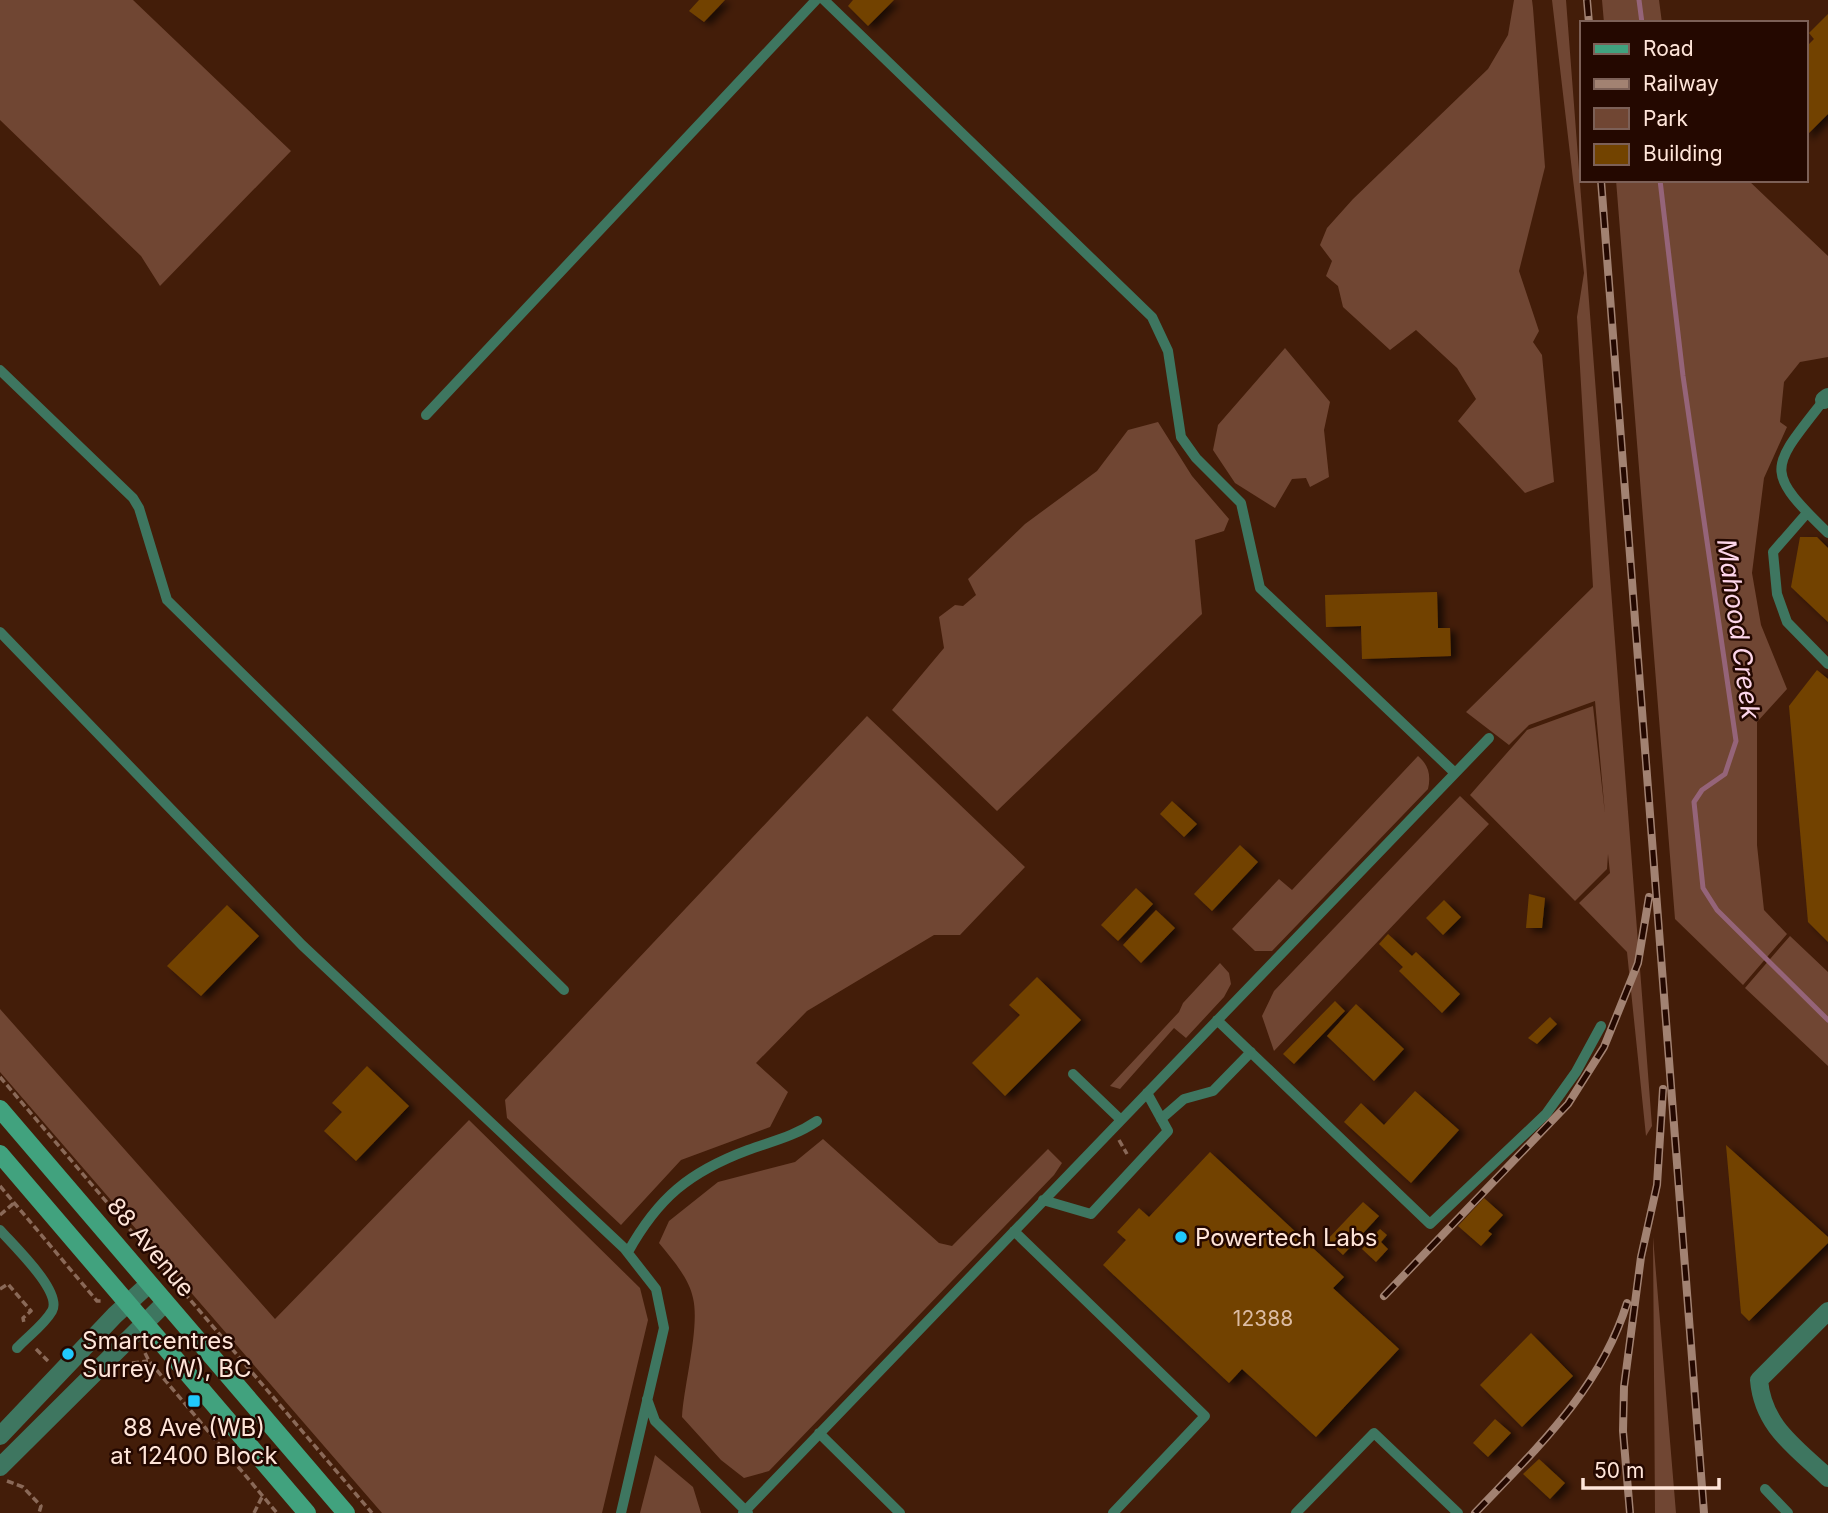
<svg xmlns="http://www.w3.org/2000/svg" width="1828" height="1513" font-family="Inter,sans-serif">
<defs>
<filter id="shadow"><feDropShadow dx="6" dy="3.5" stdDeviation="3.5" flood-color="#0009"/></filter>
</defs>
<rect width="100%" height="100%" fill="#431d09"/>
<!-- green -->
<path fill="#704633" d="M0,0H133L291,151L160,286L141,256L0,120Z
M1514,0H1532L1533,8L1545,167L1519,271L1539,331L1533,342L1542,355L1554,482L1525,493L1458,421L1476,399L1457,368L1416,330L1390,350L1343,307L1338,286L1326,276L1332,261L1320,245L1327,228L1353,199L1488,69L1508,35Z
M1552,0H1566L1652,1126L1646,1136L1627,952L1579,903L1610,873L1608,854L1607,869L1575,901L1470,795L1527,730L1593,706L1605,814L1595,701L1529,725L1509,745L1466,712L1593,587L1577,317L1584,273Z
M1602,0H1659L1662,23H1604Z
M1616,180H1748L1828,256V357L1800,362L1784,382L1780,422L1787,427L1764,478L1752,573L1761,625L1787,689L1757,722V845L1764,910L1787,934L1743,985L1675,919Z
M1285,348L1330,402L1324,430L1329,477L1310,487L1306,478L1292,479L1275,508L1235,483L1213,450L1218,425Z
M1158,422L1192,476L1229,519L1224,531L1195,540L1202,614L997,811L892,710L944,648L939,617L955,605L963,606L976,595L968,579L1025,524L1097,471L1128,430Z
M867,716L1025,867L960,935H934L807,1011L756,1063L788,1092L770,1127L681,1160L621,1225L507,1118L505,1100Z
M1418,756C1429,765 1431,776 1428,789L1272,951H1255L1232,929L1279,879L1292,890Z
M1460,796L1489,824L1274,1051L1262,1016L1274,991Z
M1790,936L1828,972V1066L1745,988Z
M1220,963L1229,973L1231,984L1224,997L1186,1038L1174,1028L1120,1089L1110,1086L1179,1012L1183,1003Z
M0,1009L275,1319L469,1120L640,1288L648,1320L602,1513H382L0,1072Z
M823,1139L939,1243L952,1246L1048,1149L1062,1163L1054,1175L769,1471L744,1478L721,1460L682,1417C684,1384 700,1327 693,1298C689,1278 672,1259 659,1243L669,1221L718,1182L795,1162Z
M1653,1237L1676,1513H1655Z
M655,1455L693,1487L701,1513H640Z"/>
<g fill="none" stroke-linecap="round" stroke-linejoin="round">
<!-- stream -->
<path stroke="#956479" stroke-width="5" d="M1639,0L1642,23
M1660,180L1683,376L1736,741L1725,774L1702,790L1694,802L1703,888L1717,910L1828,1020"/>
</g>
<!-- building -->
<path fill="#724300" filter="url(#shadow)" d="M699,0H725L704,22L689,11Z
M853,0H894L868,26L848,6Z
M1828,14V114L1805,137V48L1814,39L1809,33Z
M1800,537H1817L1828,548V622L1791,587Z
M1437,592L1438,628H1450L1451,656L1362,659L1361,626L1326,627L1325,595Z
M1817,670L1828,679V942L1808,922L1789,706Z
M1172,801L1197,824L1184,837L1160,814Z
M1240,845L1258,862L1212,911L1194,894Z
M1136,888L1153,904L1118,941L1101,925Z
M1529,894L1545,898L1542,928H1526Z
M1444,900L1461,917L1443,935L1426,918Z
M227,905L259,936L201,996L167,966Z
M1156,910L1175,928L1141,963L1123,945Z
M1388,934L1412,956L1416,952L1460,994L1442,1013L1399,971L1403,967L1379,944Z
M1037,977L1081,1020L1005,1096L972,1063L1020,1015L1009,1005Z
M1335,1001L1345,1011L1294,1064L1283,1054Z
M1356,1004L1404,1049L1374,1081L1327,1036Z
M1550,1017L1557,1024L1537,1044L1528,1038Z
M367,1066L409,1106L356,1161L324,1131L342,1112L332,1103Z
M1415,1091L1459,1130L1411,1183L1344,1122L1361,1103L1384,1125Z
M1726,1145L1828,1237V1243L1749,1321L1741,1313Z
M1210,1152L1344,1277L1333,1288L1399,1349L1316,1437L1242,1369L1229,1383L1103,1265L1126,1240L1117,1232L1139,1208L1149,1217Z
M1484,1198L1503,1215L1488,1231L1492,1234L1481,1246L1458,1226Z
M1363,1202L1379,1216L1343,1255L1327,1240Z
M1380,1229L1387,1235L1381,1242L1388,1249L1376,1262L1362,1249Z
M1531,1333L1573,1376L1522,1427L1480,1385Z
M1495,1419L1511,1433L1488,1457L1473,1443Z
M1539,1459L1565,1483L1550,1499L1523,1474Z"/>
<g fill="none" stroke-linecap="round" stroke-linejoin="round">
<!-- path -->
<path stroke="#8a6958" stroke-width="3.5" stroke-dasharray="7 3.5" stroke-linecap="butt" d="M0,1077L372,1513
M1119,1140L1127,1154
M0,1186L97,1301H102
M0,1215L14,1203
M0,1289L8,1284L31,1311L23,1318L24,1323
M36,1349L48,1361
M145,1353L149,1361L277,1513
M132,1363L148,1361
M7,1481L23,1487L41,1506L39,1513
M254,1513L262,1497"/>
<!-- lane -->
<path stroke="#3e7660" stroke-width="10" d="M824,0L1152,317L1168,351L1181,437L1196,458L1241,503L1260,588L1455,773
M0,370L133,498L139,508L167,600L564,990
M1828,401L1824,400C1770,469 1763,470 1828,533
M426,415L816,0
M1807,513L1773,552L1777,594L1787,622L1828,664
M0,632L302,945L624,1248L656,1289L664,1328L621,1513
M1217,1020L1430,1224L1546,1114L1576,1072L1601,1026
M1073,1074L1121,1120
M1161,1119L1184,1099L1213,1091L1251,1052
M1043,1200L1091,1214L1168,1131L1147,1093
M0,1230C13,1245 63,1292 52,1311C44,1325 28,1336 17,1348
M1014,1231L1205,1416L1113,1513
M628,1252C658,1198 689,1172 748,1150C773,1141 795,1136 817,1121
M647,1399L655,1421L748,1513
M819,1433L900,1513
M1765,1489L1788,1513
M743,1513L1489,738
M1296,1513L1374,1433L1458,1513"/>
<!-- street -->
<path stroke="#3e7660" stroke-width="18" d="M1824,400L1828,397
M1828,1311L1759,1380C1763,1427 1796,1447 1828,1478
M0,1436L115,1315L149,1284
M0,1467L165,1303"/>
<!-- secondary -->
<path stroke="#41a27e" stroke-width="18" d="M0,1109L346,1513
M0,1154L307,1513"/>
<!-- rail casing -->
<g stroke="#a28272" stroke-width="8">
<path id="rail" d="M1587,0L1589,23
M1601,180L1704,1513
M1384,1296L1568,1104L1604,1047L1638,963L1649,897
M1475,1513C1536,1449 1600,1390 1627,1303
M1630,1513L1623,1431L1624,1387L1641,1257L1657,1185L1663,1089"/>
</g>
<!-- rail -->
<use href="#rail" stroke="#240800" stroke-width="5" stroke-dasharray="16" stroke-linecap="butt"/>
</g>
<!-- markers -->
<g fill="#20c9fd" stroke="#240800" stroke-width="2.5">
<circle cx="1181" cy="1237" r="7"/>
<circle cx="68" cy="1354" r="7"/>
<rect x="187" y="1394" width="14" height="14" rx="3.5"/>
</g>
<g text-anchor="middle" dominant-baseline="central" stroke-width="5" stroke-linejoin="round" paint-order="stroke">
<!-- number labels -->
<g font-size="21" fill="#dcbca3">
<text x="1263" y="1318">12388</text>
</g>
<!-- poi labels -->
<g font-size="24" fill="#ffe5d9" stroke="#240800" text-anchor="start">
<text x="1195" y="1237">Powertech Labs</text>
<text x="82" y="1340">Smartcentres<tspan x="82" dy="28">Surrey (W), BC</tspan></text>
<text x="194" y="1427" text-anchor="middle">88 Ave (WB)<tspan x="194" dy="28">at 12400 Block</tspan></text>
</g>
<!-- street labels -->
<g font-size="24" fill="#ffe5d9" stroke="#240800">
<text transform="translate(151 1247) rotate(50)">88 Avenue</text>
</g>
<!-- water labels -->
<g font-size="26" font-style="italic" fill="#fdd6ea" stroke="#240800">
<text transform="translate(1739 629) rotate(82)">Mahood Creek</text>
</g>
</g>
<!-- legend -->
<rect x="1580" y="21" width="228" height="161" fill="#240800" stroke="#7c6057" stroke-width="2"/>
<rect x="1594" y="44" width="35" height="10" fill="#41a27e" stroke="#7c6057" stroke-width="2"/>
<text x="1643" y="56" font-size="21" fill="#ffe5d9">Road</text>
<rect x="1594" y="79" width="35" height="10" fill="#a28272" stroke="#7c6057" stroke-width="2"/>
<text x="1643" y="91" font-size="21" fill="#ffe5d9">Railway</text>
<rect x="1594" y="108" width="35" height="21" fill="#704633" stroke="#7c6057" stroke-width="2"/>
<text x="1643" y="126" font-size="21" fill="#ffe5d9">Park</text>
<rect x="1594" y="144" width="35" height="21" fill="#724300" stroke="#7c6057" stroke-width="2"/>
<text x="1643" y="161" font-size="21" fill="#ffe5d9">Building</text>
<!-- scale -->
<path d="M1583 1478v10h136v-10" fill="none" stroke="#ffe5d9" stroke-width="3.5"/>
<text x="1594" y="1478" font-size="21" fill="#ffe5d9" stroke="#240800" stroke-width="5" paint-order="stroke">50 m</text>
</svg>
